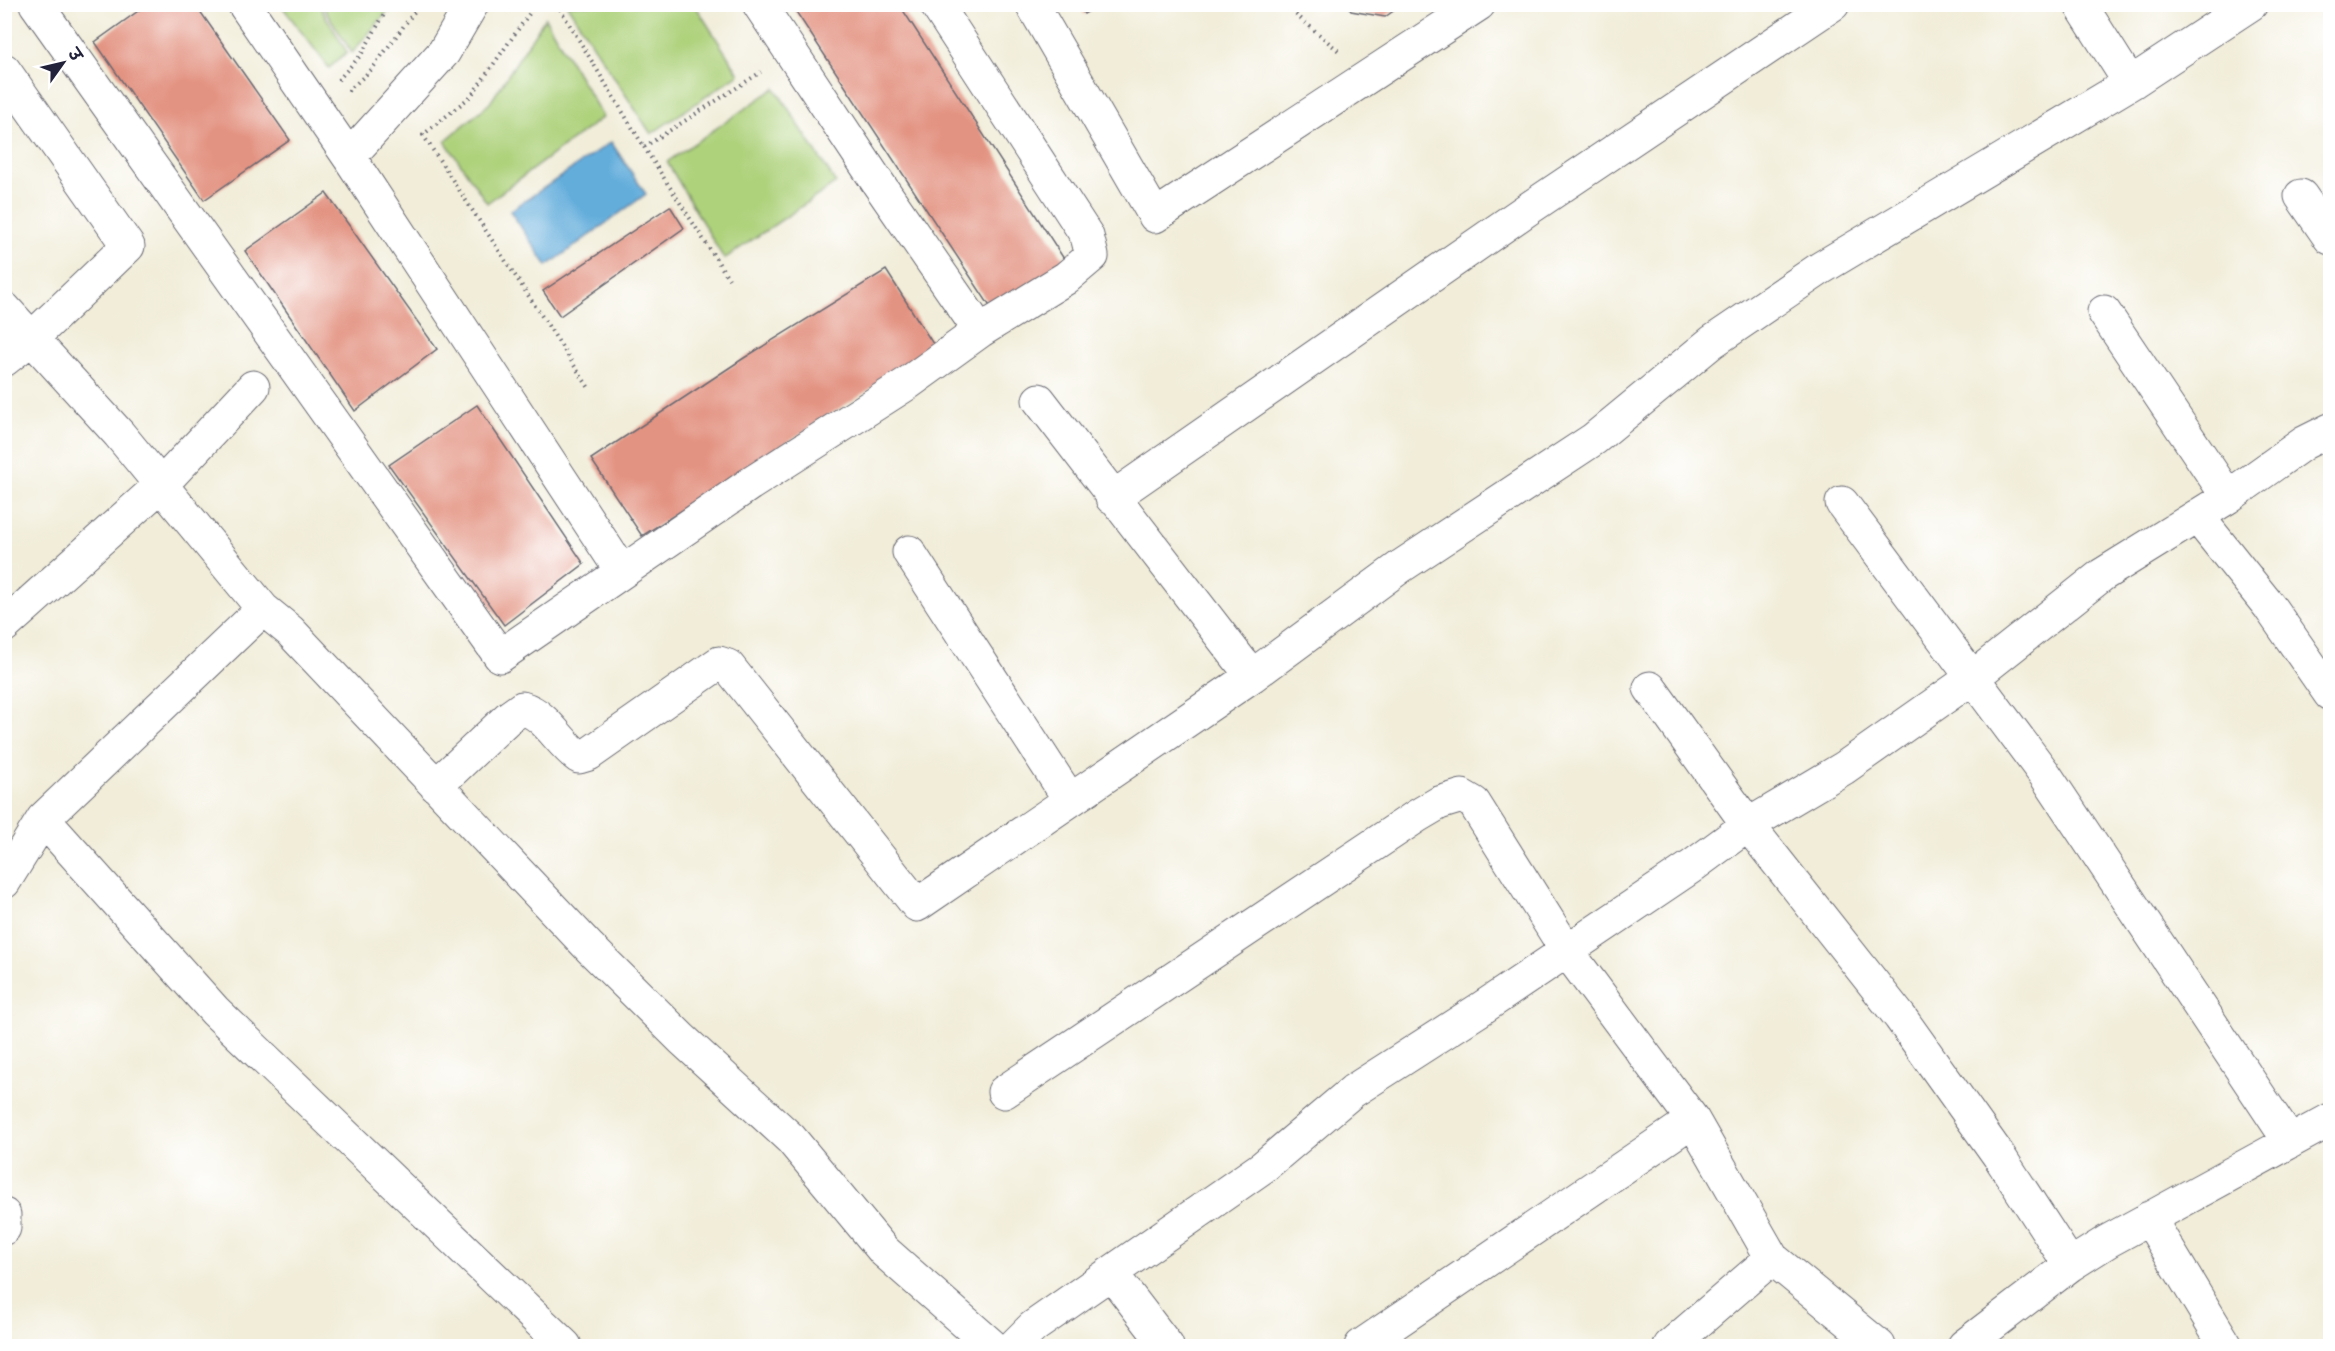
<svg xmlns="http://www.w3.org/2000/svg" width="2335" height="1351" font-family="Pangolin,'Playpen Sans Deva',sans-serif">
<rect width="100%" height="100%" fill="#fff"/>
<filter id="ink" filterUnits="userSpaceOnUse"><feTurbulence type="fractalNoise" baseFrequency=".0167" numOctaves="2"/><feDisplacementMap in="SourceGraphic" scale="12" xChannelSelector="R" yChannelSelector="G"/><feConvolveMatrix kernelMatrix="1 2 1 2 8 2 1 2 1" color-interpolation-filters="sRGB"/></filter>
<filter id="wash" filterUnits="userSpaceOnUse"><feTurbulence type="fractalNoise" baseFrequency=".008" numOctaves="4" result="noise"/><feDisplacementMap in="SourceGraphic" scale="24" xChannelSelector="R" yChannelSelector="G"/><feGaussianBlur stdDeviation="1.35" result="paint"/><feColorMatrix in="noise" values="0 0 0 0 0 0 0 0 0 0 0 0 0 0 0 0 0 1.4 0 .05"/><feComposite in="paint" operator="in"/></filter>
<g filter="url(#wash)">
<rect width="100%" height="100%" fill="#f1edd9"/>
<!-- green -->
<path fill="#aed27b" stroke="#687a5b" stroke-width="1.5" d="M281,5H319L347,52L329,68Z
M322,5H393L352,53Z
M567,5H695L739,74L651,134Z
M545,18L603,117L487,203L445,141L490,103Z
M775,88L836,183L724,259L667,162Z"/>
<!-- water -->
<path fill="#63addb" stroke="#42688b" stroke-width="1.5" d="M611,142L646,194L547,266L510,211Z"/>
<g id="blocks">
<!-- building -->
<path fill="#e39381" d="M148,4H195L290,140L204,200L95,42Z
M791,4H899L1066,262L993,311Z
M1078,4H1101L1084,14Z
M1346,4H1403L1385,17L1351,11Z
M326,193L437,349L355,411L245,251Z
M670,206L684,228L560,316L543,291Z
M886,270L935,347L642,536L591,459L744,358Z
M477,405L584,564L504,625L389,465Z"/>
</g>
</g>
<g filter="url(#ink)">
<use href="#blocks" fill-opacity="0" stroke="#6a6972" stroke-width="1.5"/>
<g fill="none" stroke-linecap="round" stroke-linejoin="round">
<!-- minor casing -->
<g stroke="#6a6972" stroke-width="35">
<path id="minor" d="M36,4L500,656L750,484L908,383L980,331L878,183L759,4
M244,4L349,157L622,572
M936,4L1087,236L1092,256L1066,278L980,331
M1032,4L1155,216L1479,4
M2080,4L2130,83
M4,70L128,246L32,338L4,360
M349,157L444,52L472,4
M2301,196L2330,238
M4,308L119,434L263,609L290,631L590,948L682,1039L791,1139L884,1251L992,1346
M2104,312L2228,497
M1039,400L1252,676
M1112,498L1528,209L1833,4
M1842,503L2046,776L2290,1142
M2197,516L2269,606L2330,694
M909,552L1070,800
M4,626L162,484L253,387
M1650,688L1748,825L1900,1017L1999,1156L2070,1265
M436,786L508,718L522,708C547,715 558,742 579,757L589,754L719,663L728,666L917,905L1252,676L1400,567L1594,439L1712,342L1821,268L2134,81L2251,4
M43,819L215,1011L565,1346
M4,882L43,819L263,609
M1004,1092L1417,816L1439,803L1462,796L1474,803L1567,951L1693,1120L1772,1258
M4,1215V1228
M2149,1218L2226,1346
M1111,1273L1167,1346
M1014,1346L1033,1327L1263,1167L1353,1091L1479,1010L1691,867L1748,825L1844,768L1972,678L2102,575L2228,497L2304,443L2330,430
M1361,1346L1693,1120
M1670,1346L1772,1258L1879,1346
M1964,1346L2070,1265L2108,1241L2330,1120"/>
</g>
<!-- path -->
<path stroke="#6a6972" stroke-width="4" stroke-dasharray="1.5 4.5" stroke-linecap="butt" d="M536,4L471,96L423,135L589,388
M557,4L644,147L761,72
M1291,4L1293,12L1341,53
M338,80L361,55L390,4
M348,91L372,69L420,4
M644,147L729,279"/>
<!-- minor -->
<use href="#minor" stroke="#fff" stroke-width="33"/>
</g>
</g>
<!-- margin -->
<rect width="2335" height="1351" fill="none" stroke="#fff" stroke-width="24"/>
<!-- north arrow -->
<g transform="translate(63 63) rotate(56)" stroke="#ffffff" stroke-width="4.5" paint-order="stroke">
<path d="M0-4.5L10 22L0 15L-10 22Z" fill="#22223b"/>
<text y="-9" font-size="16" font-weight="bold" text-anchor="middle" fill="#22223b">उ</text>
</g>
</svg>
